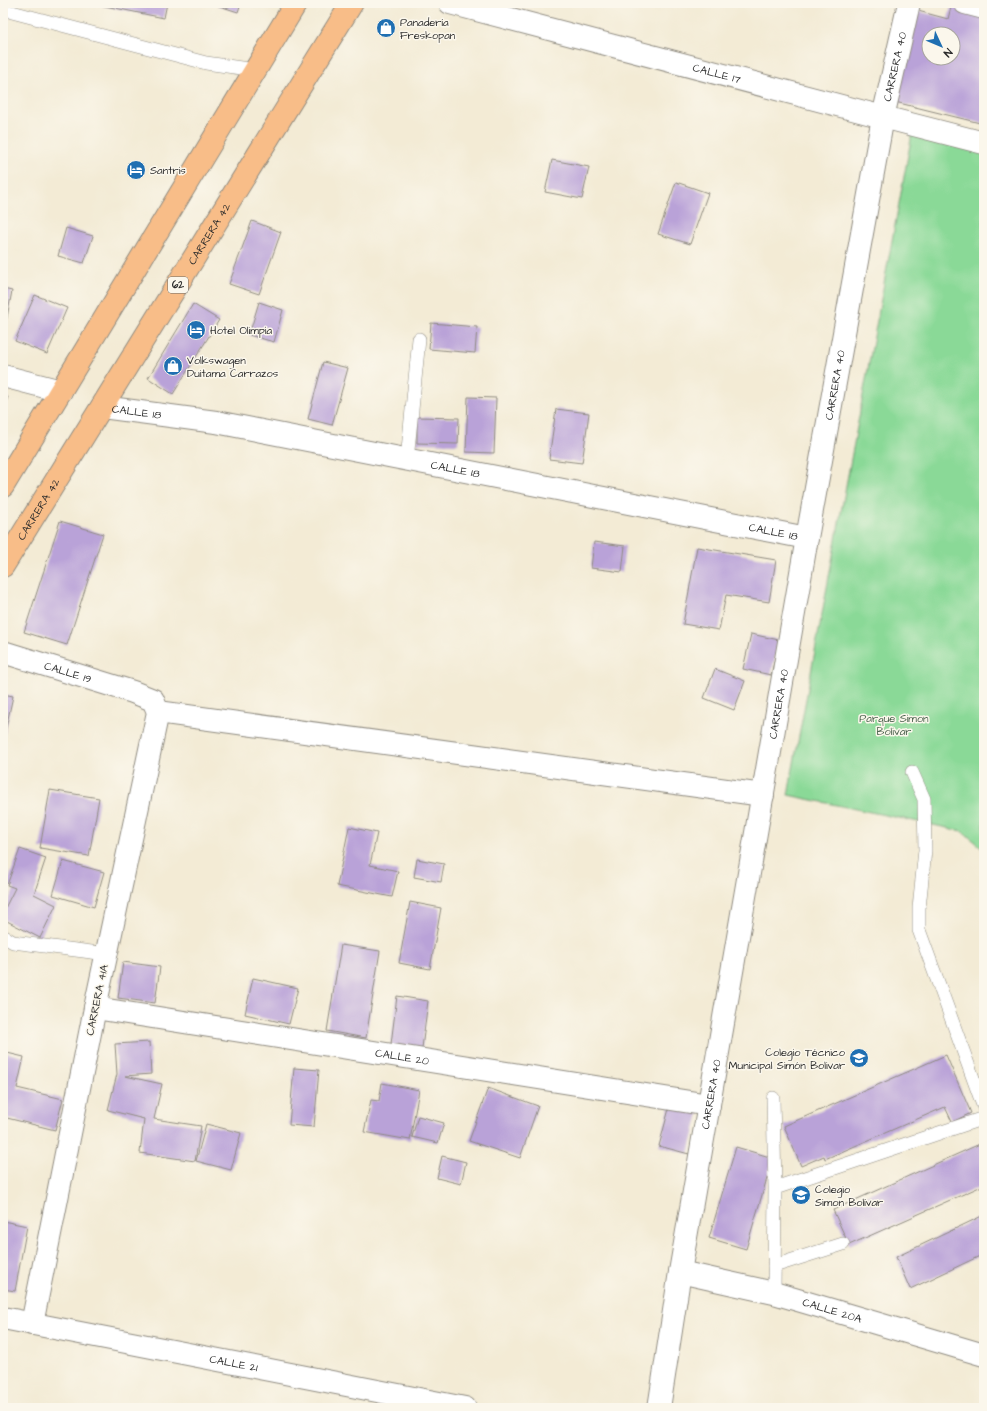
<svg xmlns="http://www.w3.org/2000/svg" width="987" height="1411" font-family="'Architects Daughter',sans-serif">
<rect width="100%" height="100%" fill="#fbf7ec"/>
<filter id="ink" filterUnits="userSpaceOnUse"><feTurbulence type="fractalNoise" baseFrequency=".025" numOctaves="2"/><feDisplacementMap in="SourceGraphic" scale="8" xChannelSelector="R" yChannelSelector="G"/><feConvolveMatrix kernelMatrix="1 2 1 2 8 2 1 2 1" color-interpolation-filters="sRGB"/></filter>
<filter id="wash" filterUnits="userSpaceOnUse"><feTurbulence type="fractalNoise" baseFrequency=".012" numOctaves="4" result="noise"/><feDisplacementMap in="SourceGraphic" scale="16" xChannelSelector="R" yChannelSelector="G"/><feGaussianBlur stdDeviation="0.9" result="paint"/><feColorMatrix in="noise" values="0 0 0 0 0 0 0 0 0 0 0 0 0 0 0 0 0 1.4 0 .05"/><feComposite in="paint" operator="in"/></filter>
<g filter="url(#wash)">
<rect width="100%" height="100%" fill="#f3ebd5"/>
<!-- green -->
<path fill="#8ad997" stroke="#5a8261" d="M912,134L984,153V849L962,831L788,795Z"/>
<g id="blocks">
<!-- building -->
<path fill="#b9a2d8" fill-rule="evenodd" d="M90,3H167L164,18Z
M210,3H241L238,12Z
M952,3L984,12V124L895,102L918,11L948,19ZM929,34H953V58H929Z
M552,160L589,167L582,199L545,192Z
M676,182L708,193L690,244L658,234Z
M252,221L281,232L259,294L229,284Z
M66,228L93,236L84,263L58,256Z
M3,289L12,291L4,333H3Z
M35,295L67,308L47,354L15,341Z
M259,302L283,310L274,342L249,335Z
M193,304L219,320L173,394L148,378Z
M431,323L477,327L475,353L429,349Z
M323,362L348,368L332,425L308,419Z
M3,395L8,397L3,411Z
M468,397L496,398L494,453L466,452Z
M556,409L589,413L582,463L549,459Z
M417,417L459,418L458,444L417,443Z
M60,521L103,534L67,645L24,632Z
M594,542L625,546L622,572L591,568Z
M697,547L776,560L769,602L726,595L719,630L683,624Z
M751,634L779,640L771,675L743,669Z
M715,669L745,681L734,710L704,698Z
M3,694L13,696L4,737H3Z
M50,790L99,798L89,856L40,848Z
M349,827L377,833L370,865L398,871L392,897L337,886Z
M20,849L46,858L34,894L56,905L40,938L3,919V912L15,888L7,885Z
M417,859L444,864L441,882L414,877Z
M63,861L104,872L94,907L53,895Z
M410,902L441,908L430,969L399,963Z
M341,945L380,951L366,1038L327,1031Z
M123,962L160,967L155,1003L118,998Z
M253,978L298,988L289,1024L245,1014Z
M397,996L428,1001L421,1056L390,1052Z
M149,1042L151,1074L125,1076L162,1084L154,1119L201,1126L195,1161L140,1153L144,1119L108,1110L117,1074L115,1044Z
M3,1052L24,1057L17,1088L63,1099L55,1130L3,1117Z
M946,1055L971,1113L952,1122L945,1107L825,1159L824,1156L801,1166L784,1126Z
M294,1068L319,1070L314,1127L289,1125Z
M382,1083L419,1090L410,1140L364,1132L371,1100L379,1101Z
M488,1088L538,1106L520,1158L469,1141Z
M670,1105L699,1113L689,1154L659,1146Z
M418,1116L444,1123L438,1143L412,1137Z
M206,1124L241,1133L231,1170L196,1161Z
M982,1143L984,1147V1185L849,1245L833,1210Z
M736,1147L773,1158L746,1249L709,1238Z
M442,1156L466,1162L461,1184L437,1178Z
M984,1215V1254L910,1289L896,1257Z
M3,1221L27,1226L15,1291L3,1289Z"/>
</g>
</g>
<g filter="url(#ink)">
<use href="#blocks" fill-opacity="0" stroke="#8f8b80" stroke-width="1"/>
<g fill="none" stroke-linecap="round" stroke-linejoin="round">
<!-- lane casing -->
<g stroke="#8f8b80" stroke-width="14">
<path id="lane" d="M12,12L206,63L255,70
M407,460L419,339
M912,772L924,799L925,850L919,908V930L984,1108
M3,936L13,942L107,954
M773,1098L775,1188L774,1293
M775,1188L984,1118
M774,1266L843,1244"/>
</g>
<!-- street casing -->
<g stroke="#8f8b80" stroke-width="24">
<g id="street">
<path id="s1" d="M450,3L883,117L984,143"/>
<path d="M965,3L984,8"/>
<path d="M3,376L61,391"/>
<path id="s2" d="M102,407L216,422L807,538"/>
<path id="s3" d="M3,652L133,692L153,700L158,712L95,1008L32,1324"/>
<path d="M158,712L763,795"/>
<path id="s4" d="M95,1008L709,1105"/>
<path id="s5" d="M680,1272L774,1293L984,1355"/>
<path id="s6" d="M3,1318L465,1408"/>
<path id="s7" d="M659,1408L680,1272L807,538L883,117L909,3"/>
</g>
</g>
<!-- highway casing -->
<g stroke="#8f8b80" stroke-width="24">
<g id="highway">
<path d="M3,486L296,3"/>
<path id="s8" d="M3,566L352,3"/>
</g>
</g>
<!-- lane -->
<use href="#lane" stroke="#fff" stroke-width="13"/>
<!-- street -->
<use href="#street" stroke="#fff" stroke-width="22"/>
<!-- highway -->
<use href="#highway" stroke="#f8bd88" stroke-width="22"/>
</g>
</g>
<!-- icons -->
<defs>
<g id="shop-disc" transform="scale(1)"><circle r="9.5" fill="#1f6fb2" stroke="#fbf7ec"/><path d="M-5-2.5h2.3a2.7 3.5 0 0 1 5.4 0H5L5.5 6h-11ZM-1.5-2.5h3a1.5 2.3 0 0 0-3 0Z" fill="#fff"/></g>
<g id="hotel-disc" transform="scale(1)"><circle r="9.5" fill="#1f6fb2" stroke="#fbf7ec"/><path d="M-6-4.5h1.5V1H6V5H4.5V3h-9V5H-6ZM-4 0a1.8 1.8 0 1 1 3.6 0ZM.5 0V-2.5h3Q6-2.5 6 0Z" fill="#fff"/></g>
<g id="school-disc" transform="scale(1)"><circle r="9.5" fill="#1f6fb2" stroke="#fbf7ec"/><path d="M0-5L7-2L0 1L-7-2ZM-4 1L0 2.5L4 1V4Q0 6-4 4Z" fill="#fff"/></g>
<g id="university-disc" transform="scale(1)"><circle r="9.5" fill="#1f6fb2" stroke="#fbf7ec"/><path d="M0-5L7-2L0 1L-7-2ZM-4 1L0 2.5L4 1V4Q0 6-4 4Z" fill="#fff"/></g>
</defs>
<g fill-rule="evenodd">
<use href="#shop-disc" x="386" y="28"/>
<use href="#hotel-disc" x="136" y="170"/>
<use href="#hotel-disc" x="196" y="330"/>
<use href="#shop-disc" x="173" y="366"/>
<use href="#school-disc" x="859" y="1058"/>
<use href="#university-disc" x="801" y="1195"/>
</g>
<g text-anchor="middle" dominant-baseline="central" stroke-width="3" stroke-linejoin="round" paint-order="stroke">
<!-- shield labels -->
<rect fill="#fbf7ec" stroke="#696865" stroke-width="1" x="168" y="277" width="20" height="16" rx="3"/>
<g font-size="10" font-weight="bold" fill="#2b2b2b">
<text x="178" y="285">62</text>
</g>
<!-- poi labels -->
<g font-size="11" fill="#2b2b2b" stroke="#fbf7ec" text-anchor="start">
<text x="400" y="22">Panadería<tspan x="400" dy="13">Freskopan</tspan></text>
<text x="150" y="170">Santris</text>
<text x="210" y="330">Hotel Olimpia</text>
<text x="187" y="360">Volkswagen<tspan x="187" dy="13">Duitama Carrazos</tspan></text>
<text x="845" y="1052" text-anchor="end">Colegio Técnico<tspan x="845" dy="13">Municipal Simón Bolivar</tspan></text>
<text x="815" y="1189">Colegio<tspan x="815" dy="13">Simon Bolívar</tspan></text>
</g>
<!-- street labels -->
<g font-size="11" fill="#2b2b2b" stroke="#fbf7ec">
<text stroke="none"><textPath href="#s7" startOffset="1362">CARRERA 40</textPath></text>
<text stroke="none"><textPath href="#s1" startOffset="276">CALLE 17</textPath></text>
<text stroke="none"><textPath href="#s8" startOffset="391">CARRERA 42</textPath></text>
<text stroke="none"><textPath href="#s7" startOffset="1038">CARRERA 40</textPath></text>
<text stroke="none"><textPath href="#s2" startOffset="35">CALLE 18</textPath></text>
<text stroke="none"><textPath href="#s2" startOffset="359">CALLE 18</textPath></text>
<text stroke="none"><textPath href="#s8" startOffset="67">CARRERA 42</textPath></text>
<text stroke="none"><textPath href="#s2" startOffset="683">CALLE 18</textPath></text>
<text stroke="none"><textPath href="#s3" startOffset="68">CALLE 19</textPath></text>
<text stroke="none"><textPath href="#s7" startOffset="714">CARRERA 40</textPath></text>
<text transform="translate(97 1000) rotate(-78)">CARRERA 41A</text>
<text stroke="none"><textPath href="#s4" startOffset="311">CALLE 20</textPath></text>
<text stroke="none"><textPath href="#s7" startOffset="318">CARRERA 40</textPath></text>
<text stroke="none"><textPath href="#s5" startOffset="157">CALLE 20A</textPath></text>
<text stroke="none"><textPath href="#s6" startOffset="235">CALLE 21</textPath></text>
</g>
<!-- park labels -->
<g font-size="11" fill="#485f4b" stroke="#fbf7ec">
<text x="894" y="718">Parque Simon<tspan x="894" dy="13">Bolivar</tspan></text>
</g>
</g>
<!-- margin -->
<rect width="987" height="1411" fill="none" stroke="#fbf7ec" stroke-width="16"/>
<!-- north arrow -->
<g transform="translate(941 46) rotate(134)"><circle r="19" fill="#fbf7ec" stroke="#a8a59f"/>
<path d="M0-3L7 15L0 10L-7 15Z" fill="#1f6fb2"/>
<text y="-6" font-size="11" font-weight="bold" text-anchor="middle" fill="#2b2b2b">N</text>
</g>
</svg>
